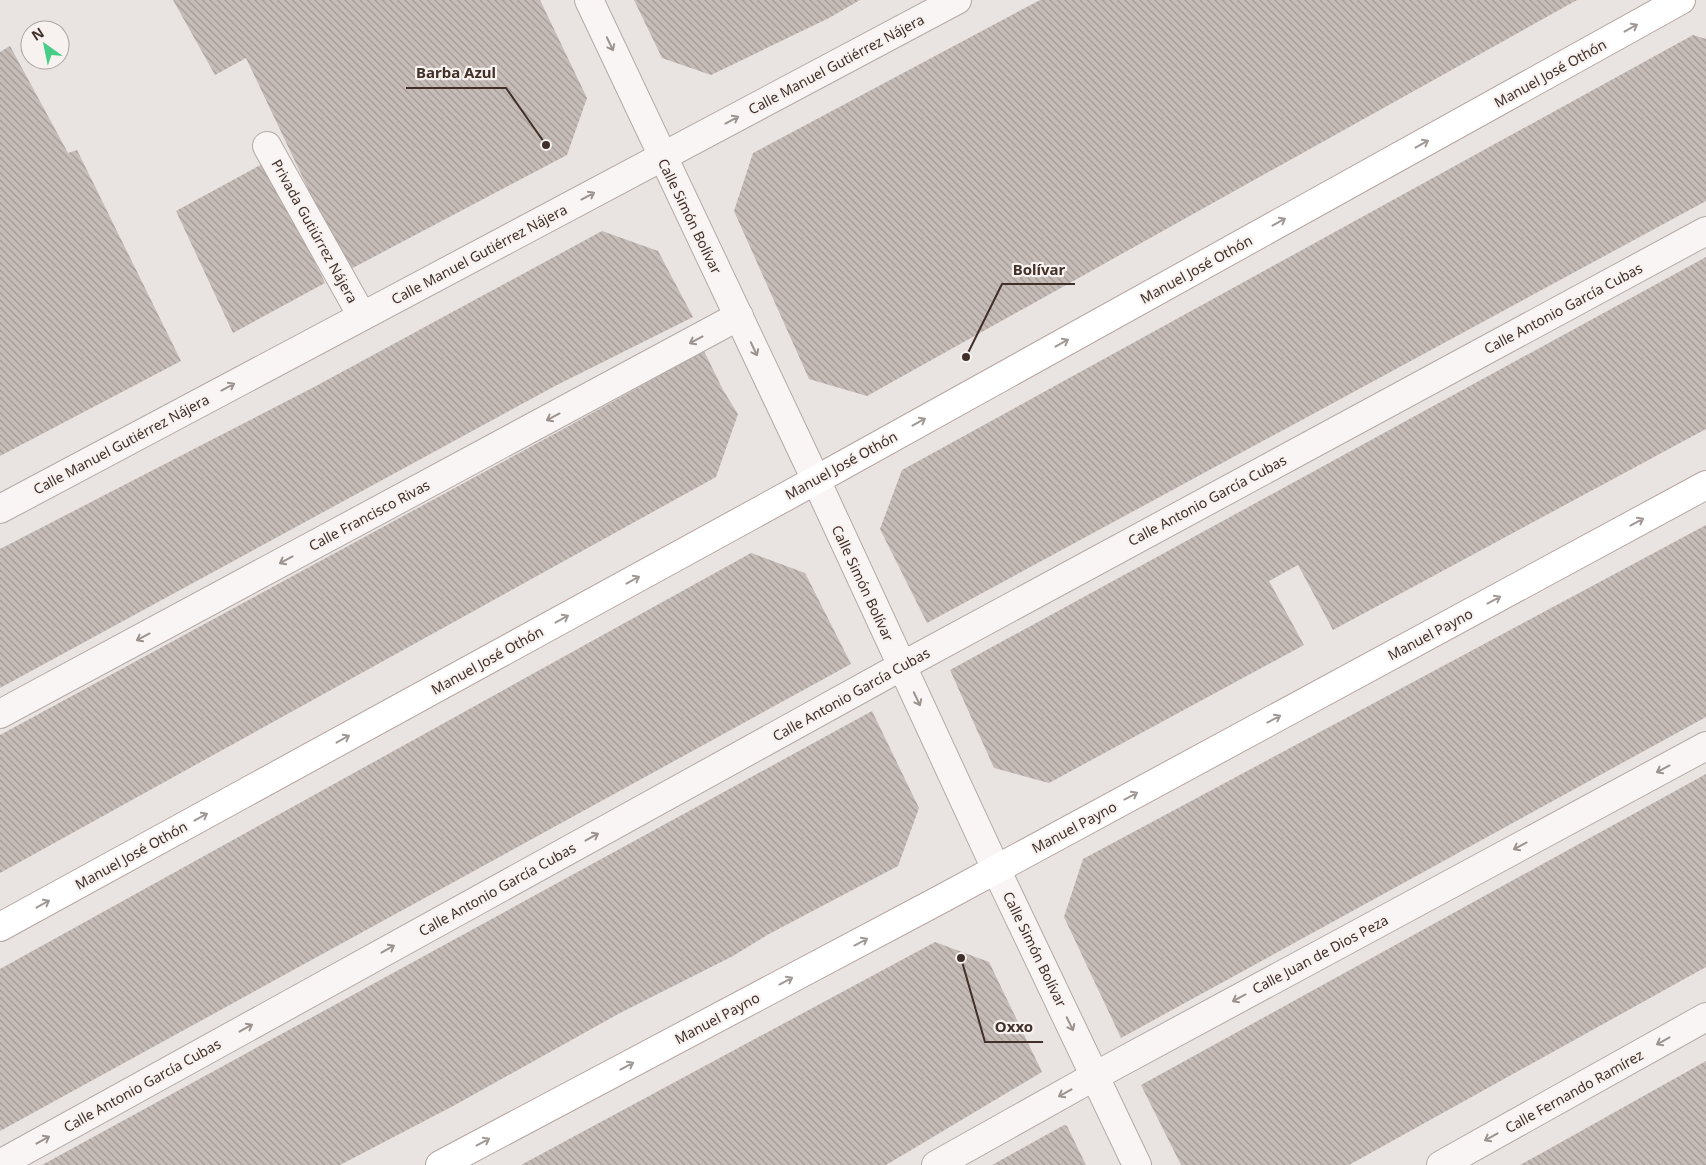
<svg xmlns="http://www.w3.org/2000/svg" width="1706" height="1165" font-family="'Noto Sans',sans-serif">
<defs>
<pattern id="building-back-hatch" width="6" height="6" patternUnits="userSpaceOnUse" patternTransform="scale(1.25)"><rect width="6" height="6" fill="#c6bcb8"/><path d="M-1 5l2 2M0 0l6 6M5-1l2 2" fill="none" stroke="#a29996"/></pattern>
</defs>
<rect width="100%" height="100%" fill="#e9e3e1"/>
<!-- building -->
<path fill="url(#building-back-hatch)" d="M173,0H540L587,98L567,155L347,271L246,58L215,75Z
M634,0H860L829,18L711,75L662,58Z
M1040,0H1577L867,396L809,379L734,211L753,153Z
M1693,35L1706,39V201L927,623L880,529L902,470Z
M10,46L68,153L77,150L181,361L0,456V52Z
M266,162L325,283L233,333L176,211Z
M602,231L658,251L693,317L555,386L0,688V549L316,386Z
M1706,257V429L1333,630L1298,565L1269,581L1304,645L1049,783L994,768L950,670Z
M704,351L723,390L738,414L716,477L0,873V735L567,427Z
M1706,525V717L1121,1038L1064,917L1083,859Z
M751,553L805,573L851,664L0,1131V969Z
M872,711L919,808L898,866L769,934L733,956L620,1013L455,1105L340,1165H42Z
M1706,774V967L1349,1165H1181L1141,1085Z
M935,942L989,962L1042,1072L886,1165H521Z
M1706,1061V1165H1520L1540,1154Z
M1064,1125L1067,1126L1086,1165H992Z"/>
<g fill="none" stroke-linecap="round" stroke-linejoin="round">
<!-- minor casing -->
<g stroke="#b3aaa6" stroke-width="30">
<path id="minor" d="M267,146L362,316
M0,509L957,0
M0,714L739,316
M0,1164L902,666L1706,231
M936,1165L1095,1076L1706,746
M1441,1165L1706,1017"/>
</g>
<!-- tertiary casing -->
<g stroke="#b3aaa6" stroke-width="30">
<path id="tertiary" d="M589,0L816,480L996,869L1137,1165"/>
</g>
<!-- primary casing -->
<g stroke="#b5a5a0" stroke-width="30">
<path id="primary" d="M0,927L816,480L1681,0
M440,1165L945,897L1706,485"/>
</g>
<!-- minor -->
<use href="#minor" stroke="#f8f5f4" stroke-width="28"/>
<!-- tertiary -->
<use href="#tertiary" stroke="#f8f5f4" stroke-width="28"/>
<!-- primary -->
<use href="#primary" stroke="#fff" stroke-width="28"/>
</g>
<!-- one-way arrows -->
<defs><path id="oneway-shaft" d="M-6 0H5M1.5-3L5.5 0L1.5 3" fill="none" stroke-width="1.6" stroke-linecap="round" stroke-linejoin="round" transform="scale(1.25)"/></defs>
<g stroke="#a09894">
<use href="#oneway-shaft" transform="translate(1631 28) rotate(-29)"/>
<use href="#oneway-shaft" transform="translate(1422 144) rotate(-29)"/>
<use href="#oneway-shaft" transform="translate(1279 222) rotate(-29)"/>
<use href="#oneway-shaft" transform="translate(1062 343) rotate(-29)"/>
<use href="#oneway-shaft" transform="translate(919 422) rotate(-29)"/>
<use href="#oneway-shaft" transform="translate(1637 522) rotate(-28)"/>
<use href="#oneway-shaft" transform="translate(633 580) rotate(-29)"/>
<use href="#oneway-shaft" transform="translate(1494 600) rotate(-28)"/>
<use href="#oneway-shaft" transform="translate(562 619) rotate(-29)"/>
<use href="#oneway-shaft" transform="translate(1274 719) rotate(-28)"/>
<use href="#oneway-shaft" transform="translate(343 739) rotate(-29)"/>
<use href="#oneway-shaft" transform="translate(1131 796) rotate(-28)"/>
<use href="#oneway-shaft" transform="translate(201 817) rotate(-29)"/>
<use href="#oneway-shaft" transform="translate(43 904) rotate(-29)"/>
<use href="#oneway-shaft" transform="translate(861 942) rotate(-28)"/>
<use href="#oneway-shaft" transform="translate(786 981) rotate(-28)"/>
<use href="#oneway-shaft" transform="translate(627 1066) rotate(-28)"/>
<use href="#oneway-shaft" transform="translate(483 1142) rotate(-28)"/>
</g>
<g stroke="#9c928e">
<use href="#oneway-shaft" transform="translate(610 44) rotate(65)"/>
<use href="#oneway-shaft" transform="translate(732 120) rotate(-28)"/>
<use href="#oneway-shaft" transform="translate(588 196) rotate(-28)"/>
<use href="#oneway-shaft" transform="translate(696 340) rotate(152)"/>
<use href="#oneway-shaft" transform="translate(754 349) rotate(65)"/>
<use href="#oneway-shaft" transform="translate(228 387) rotate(-28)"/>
<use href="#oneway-shaft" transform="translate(553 417) rotate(152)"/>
<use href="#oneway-shaft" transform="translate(286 560) rotate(152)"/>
<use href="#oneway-shaft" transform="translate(143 637) rotate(152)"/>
<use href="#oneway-shaft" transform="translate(917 699) rotate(65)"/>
<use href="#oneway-shaft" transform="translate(1663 769) rotate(152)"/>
<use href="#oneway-shaft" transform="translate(592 837) rotate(-29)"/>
<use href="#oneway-shaft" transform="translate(1520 846) rotate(152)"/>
<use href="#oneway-shaft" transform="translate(388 949) rotate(-29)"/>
<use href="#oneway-shaft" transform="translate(1239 998) rotate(152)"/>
<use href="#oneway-shaft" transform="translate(1070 1024) rotate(64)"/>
<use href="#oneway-shaft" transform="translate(246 1028) rotate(-29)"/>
<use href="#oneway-shaft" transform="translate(1663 1041) rotate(151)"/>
<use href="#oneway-shaft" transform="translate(1065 1093) rotate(151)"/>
<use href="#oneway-shaft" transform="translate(1491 1137) rotate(151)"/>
<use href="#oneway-shaft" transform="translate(43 1140) rotate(-29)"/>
</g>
<g text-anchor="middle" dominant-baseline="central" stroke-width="4.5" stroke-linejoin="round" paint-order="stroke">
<!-- street labels -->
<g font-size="14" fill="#413029" stroke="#f7f2f0">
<text transform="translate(836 64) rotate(-28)">Calle Manuel Gutiérrez Nájera</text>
<text transform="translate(1550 73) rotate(-29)">Manuel José Othón</text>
<text transform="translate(690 216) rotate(64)">Calle Simón Bolívar</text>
<text transform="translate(315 231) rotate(61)">Privada Gutiúrrez Nájera</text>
<text transform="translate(479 254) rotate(-28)">Calle Manuel Gutiérrez Nájera</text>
<text transform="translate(1196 269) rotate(-29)">Manuel José Othón</text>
<text transform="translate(1563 308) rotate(-28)">Calle Antonio García Cubas</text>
<text transform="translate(121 444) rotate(-28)">Calle Manuel Gutiérrez Nájera</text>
<text transform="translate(841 465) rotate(-29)">Manuel José Othón</text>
<text transform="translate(1207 500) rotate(-28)">Calle Antonio García Cubas</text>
<text transform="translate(369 515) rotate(-28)">Calle Francisco Rivas</text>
<text transform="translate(863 583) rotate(65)">Calle Simón Bolívar</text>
<text transform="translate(1430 634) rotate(-28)">Manuel Payno</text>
<text transform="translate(487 660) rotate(-29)">Manuel José Othón</text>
<text transform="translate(851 694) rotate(-29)">Calle Antonio García Cubas</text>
<text transform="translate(1074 827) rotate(-28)">Manuel Payno</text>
<text transform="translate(131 855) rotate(-29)">Manuel José Othón</text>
<text transform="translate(497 889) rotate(-29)">Calle Antonio García Cubas</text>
<text transform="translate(1035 949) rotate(64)">Calle Simón Bolívar</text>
<text transform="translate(1320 954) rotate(-28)">Calle Juan de Dios Peza</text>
<text transform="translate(717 1018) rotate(-28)">Manuel Payno</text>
<text transform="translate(142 1085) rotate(-29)">Calle Antonio García Cubas</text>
<text transform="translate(1574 1091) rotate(-29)">Calle Fernando Ramírez</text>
</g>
</g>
<!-- callouts -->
<path fill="none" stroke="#413029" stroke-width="2" d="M546 145L506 88H406M966 357L1002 284H1075M961 958L985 1042H1043"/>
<g fill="#413029" stroke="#f7f2f0" stroke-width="2">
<circle cx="546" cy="145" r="5"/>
<circle cx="966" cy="357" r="5"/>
<circle cx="961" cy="958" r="5"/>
</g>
<g font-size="15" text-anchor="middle" font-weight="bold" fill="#413029" stroke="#f7f2f0" stroke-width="4.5" stroke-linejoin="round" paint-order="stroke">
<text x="456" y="78">Barba Azul</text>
<text x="1039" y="275">Bolívar</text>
<text x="1014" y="1032">Oxxo</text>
</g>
<!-- north arrow -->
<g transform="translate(45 45) rotate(327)"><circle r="24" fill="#f7f2f0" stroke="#aea4a0"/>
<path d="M0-4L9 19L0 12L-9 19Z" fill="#47cd88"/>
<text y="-8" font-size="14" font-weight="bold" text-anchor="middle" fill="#413029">N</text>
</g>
</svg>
